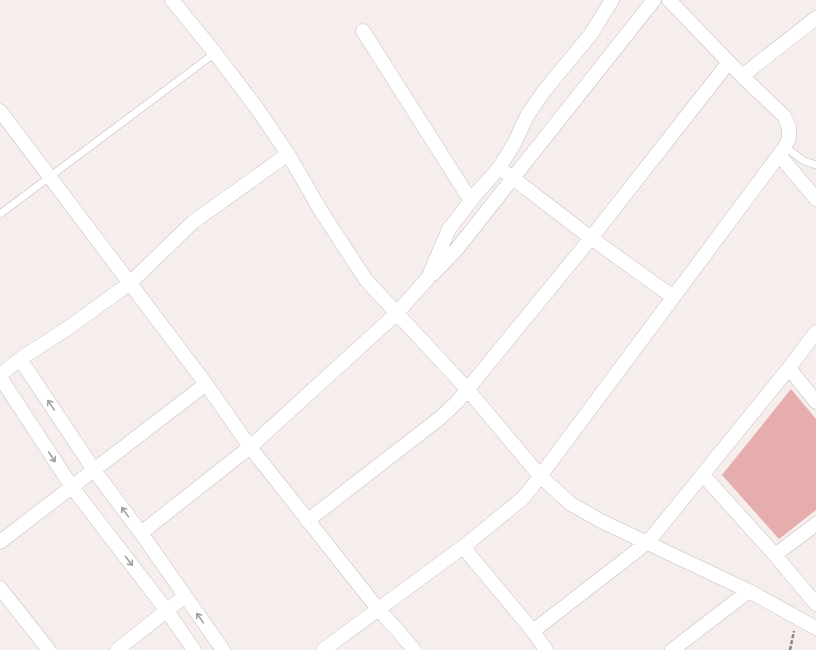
<svg xmlns="http://www.w3.org/2000/svg" width="816" height="650" font-family="Inter,sans-serif">
<rect width="100%" height="100%" fill="#f6eeed"/>
<!-- green -->
<path fill="#e5adab" d="M791,389L816,419V510L779,539L722,475Z"/>
<g fill="none" stroke-linecap="round" stroke-linejoin="round">
<!-- service casing -->
<g stroke="#c7bfbe" stroke-width="8">
<path id="service" d="M785,147L804,161L816,165
M0,214L215,53"/>
</g>
<!-- minor casing -->
<g stroke="#c7bfbe" stroke-width="15">
<path id="minor" d="M172,0L215,53L256,107L288,154L321,211L366,280L468,390L540,476L571,504L601,521L749,591L816,628
M363,31L471,201
M742,76L816,18
M0,111L206,384L250,447L378,609L400,633L414,650
M780,156L816,199
M505,172L591,238L673,297
M433,274L456,250L654,0
M20,359L94,470L141,533L223,650
M789,368L816,402
M0,375L20,359L71,326L130,283L193,222L288,154
M0,377L72,487L167,611L194,650
M703,475L775,555L816,604
M307,521L440,418L457,402L591,238L729,62
M141,533L250,447L396,314L428,278L449,229L476,194L499,168L514,144L527,116L544,91L591,34L612,0
M0,542L206,384
M463,547L533,631L648,542L789,368L816,332
M775,555L816,524
M0,588L49,650
M533,631L546,650
M117,650L185,596
M323,650L463,547L522,499L532,487L785,147L789,138V127L784,116L742,76L669,0
M672,650L749,591"/>
</g>
<!-- path -->
<path stroke="#8b8686" stroke-width="2.5" stroke-dasharray="4 2" stroke-linecap="butt" d="M790,650L794,631"/>
<!-- service -->
<use href="#service" stroke="#fff" stroke-width="7"/>
<!-- minor -->
<use href="#minor" stroke="#fff" stroke-width="14"/>
</g>
<!-- one-way arrows -->
<defs><path id="oneway-shaft" d="M-6 0H5M1.5-3L5.5 0L1.5 3" fill="none" stroke-width="1.6" stroke-linecap="round" stroke-linejoin="round"/></defs>
<g stroke="#a1a0a0">
<use href="#oneway-shaft" transform="translate(51 405) rotate(-124)"/>
<use href="#oneway-shaft" transform="translate(52 457) rotate(57)"/>
<use href="#oneway-shaft" transform="translate(125 512) rotate(-126)"/>
<use href="#oneway-shaft" transform="translate(129 561) rotate(52)"/>
<use href="#oneway-shaft" transform="translate(200 618) rotate(-125)"/>
</g>
</svg>
